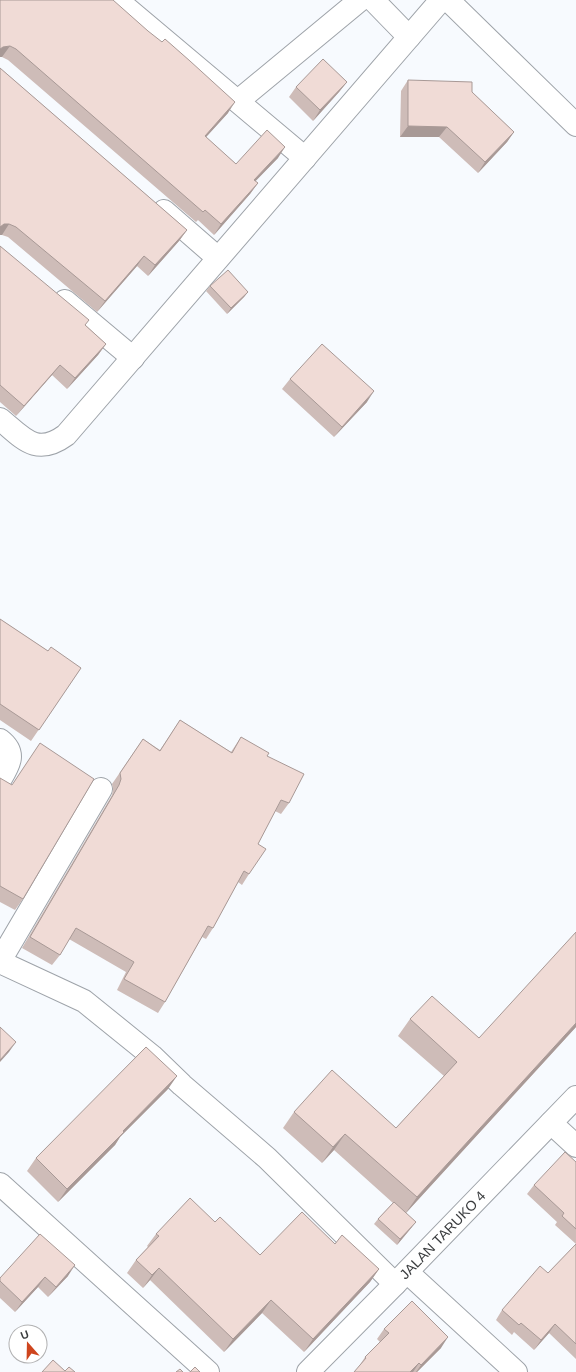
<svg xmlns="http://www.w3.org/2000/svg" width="576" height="1372" font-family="Arial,sans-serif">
<rect width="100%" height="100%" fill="#f7fafe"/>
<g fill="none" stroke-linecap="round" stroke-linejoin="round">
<!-- minor casing -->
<g stroke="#9ea3a9" stroke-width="24">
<g id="minor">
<path d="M117,0L305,158"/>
<path d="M373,0L409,37"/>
<path d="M448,0L576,125"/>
<path d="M238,101L360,0"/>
<path d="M164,211L218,258"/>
<path d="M65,301L133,358"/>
<path d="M0,419C23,438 36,457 66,435L441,0"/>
<path d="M0,740C17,753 9,765 0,780"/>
<path d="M0,961L101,789"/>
<path d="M0,962L84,1001L152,1056L182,1085L267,1158L395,1284"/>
<path d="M551,1123L576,1146"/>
<path d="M0,1184L208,1372"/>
<path d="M407,1272L516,1372"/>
<path id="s1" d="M308,1372L395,1284L576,1097"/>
</g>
</g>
<!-- minor -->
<use href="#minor" stroke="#fff" stroke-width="22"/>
</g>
<!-- wall -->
<path fill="#cebcb8" d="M0,0L228,113L206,137L236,164L278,158L255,181L258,183L250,194L214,235L198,220L196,222L8,60L2,57Z
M0,68L187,230L179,241L148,276L137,266L97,312L8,237L2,235H0Z
M408,80L472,92L514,132L507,142L478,173L439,137H400L401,91Z
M347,82L339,92L313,121L289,97L296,87Z
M0,246L106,344L98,355L67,389L52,375L16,416L0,402Z
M210,286L248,292L244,297L227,314L206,291Z
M290,379L367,402L334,437L282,389Z
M0,619L48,651L81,668L31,741L0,720Z
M180,720L231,752L241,737L267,756L289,803L281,814L275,811L258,844L249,874L242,885L238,882L213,928L206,939L202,937L165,1002L158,1013L117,990L126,972L69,939L60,955L52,965L22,948L112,795L113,789L112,784L143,739L160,750Z
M0,778L23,899L15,910L0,902Z
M410,1019L479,1038L576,1027L406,1213L412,1227L397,1245L374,1224L378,1219L393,1203L334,1150L322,1163L283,1128L294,1112L396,1128L444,1076L398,1036Z
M168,1089L120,1137L115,1145L58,1202L27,1171L36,1158Z
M576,1162V1359L549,1333L534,1350L514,1332L512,1335L496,1320L502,1310L548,1273L576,1244L555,1225L557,1222L527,1194L534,1185Z
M215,1222L260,1255L335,1244L379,1269L370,1282L304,1352L262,1313L224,1352L150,1280L143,1288L127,1273L136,1260L148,1247L147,1246L156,1234Z
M68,1276L48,1297L38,1287L15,1312L0,1298V1278Z
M384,1329L441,1348L417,1372H354L358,1368L365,1357L380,1342L377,1339Z"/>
<!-- shaded-wall -->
<path fill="#a89996" d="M10,46L2,57H0V49L3,47Z
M347,82L339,92L313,121L320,110Z
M235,102L228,113L197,147L205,136Z
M408,126L447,127L439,137H400Z
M514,132L507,142L478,173L485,162Z
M285,147L278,158L246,191L254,180Z
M258,183L250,194L214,235L221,224Z
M4,224H9L2,235H0V227Z
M187,230L179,241L148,276L155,265Z
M144,256L137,266L97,312L105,301Z
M248,292L244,297L227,314L231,308Z
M106,344L98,355L67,389L75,378Z
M60,365L52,375L16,416L24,406Z
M374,391L367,402L334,437L342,427Z
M576,1023V1027L405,1214L417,1197Z
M16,1042L9,1052L0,1062V1060Z
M177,1076L168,1089L120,1137L115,1145L58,1202L67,1189L123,1131Z
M345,1134L334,1150L322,1163L333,1147Z
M416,1222L412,1227L397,1245L400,1239Z
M75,1265L68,1276L48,1297L56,1287Z
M159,1268L150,1280L143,1288L152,1275Z
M379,1269L370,1282L304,1352L313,1339Z
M45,1277L38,1287L15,1312L22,1302Z
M271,1300L262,1313L224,1352L233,1339Z
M555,1324L549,1333L534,1350L541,1340Z
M448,1337L441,1348L417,1372H416L421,1365Z
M419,1363L413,1372H410Z"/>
<!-- building -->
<path fill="#f0dbd6" stroke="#a89996" d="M0,0H113L148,31L162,42L165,39L190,61L235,102L205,136L236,164L267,130L285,147L254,180L258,183L221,224L205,210L203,212L16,49L10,46L3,47L0,49Z
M323,59L347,82L320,110L296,87Z
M0,68L187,230L155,265L144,256L105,301L16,227L9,224H4L0,227Z
M408,80L472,82V92L514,132L485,162L447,127L408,126Z
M0,246L89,320L85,325L106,344L75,378L60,365L24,406L0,385Z
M228,270L248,292L231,308L210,286Z
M322,344L374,391L342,427L290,379Z
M0,619L48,651L51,647L81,668L39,730L0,704Z
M180,720L232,753L241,737L269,753L267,756L304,774L289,803L281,800L258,844L266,849L249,874L244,871L213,928L208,926L165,1002L124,979L134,962L76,928L60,955L30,937L119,785L121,779L120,773L143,739L160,751Z
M40,743L94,779L23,899L0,886V778L12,785Z
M576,932V1023L417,1197L345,1134L333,1147L294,1112L332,1070L396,1128L457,1062L410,1019L432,996L479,1038Z
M0,1027L16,1042L0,1060Z
M146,1047L177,1076L123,1131L124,1132L67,1189L36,1158Z
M565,1152L576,1162V1229L562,1216L564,1213L534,1185Z
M190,1198L215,1222L220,1217L260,1255L302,1212L335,1244L342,1235L379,1269L313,1339L271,1300L233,1339L159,1268L152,1275L136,1260L159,1236L156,1234Z
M394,1202L416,1222L400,1239L378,1219Z
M40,1234L75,1265L56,1287L45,1277L22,1302L0,1281V1278Z
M576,1244V1344L555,1324L541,1340L521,1323L519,1325L502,1310L540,1266L548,1273Z
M412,1301L448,1337L421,1365L419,1363L410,1372H354L366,1358L365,1357L389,1333L384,1329Z
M53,1360L65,1371L69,1367L75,1372H42Z
M195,1367L200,1372H190Z
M180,1369L183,1372H176Z"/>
<g text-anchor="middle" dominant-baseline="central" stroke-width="4" stroke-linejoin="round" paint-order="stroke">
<!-- street labels -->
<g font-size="14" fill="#3b3d3f" stroke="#fff">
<text stroke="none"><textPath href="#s1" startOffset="192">JALAN TARUKO 4</textPath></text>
</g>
</g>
<!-- north arrow -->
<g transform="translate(28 1344) rotate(340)"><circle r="19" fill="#ffffff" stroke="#b1b1b2"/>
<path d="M0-3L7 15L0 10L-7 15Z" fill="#ce451e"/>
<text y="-6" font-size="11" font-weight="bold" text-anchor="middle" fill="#3b3d3f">U</text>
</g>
</svg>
